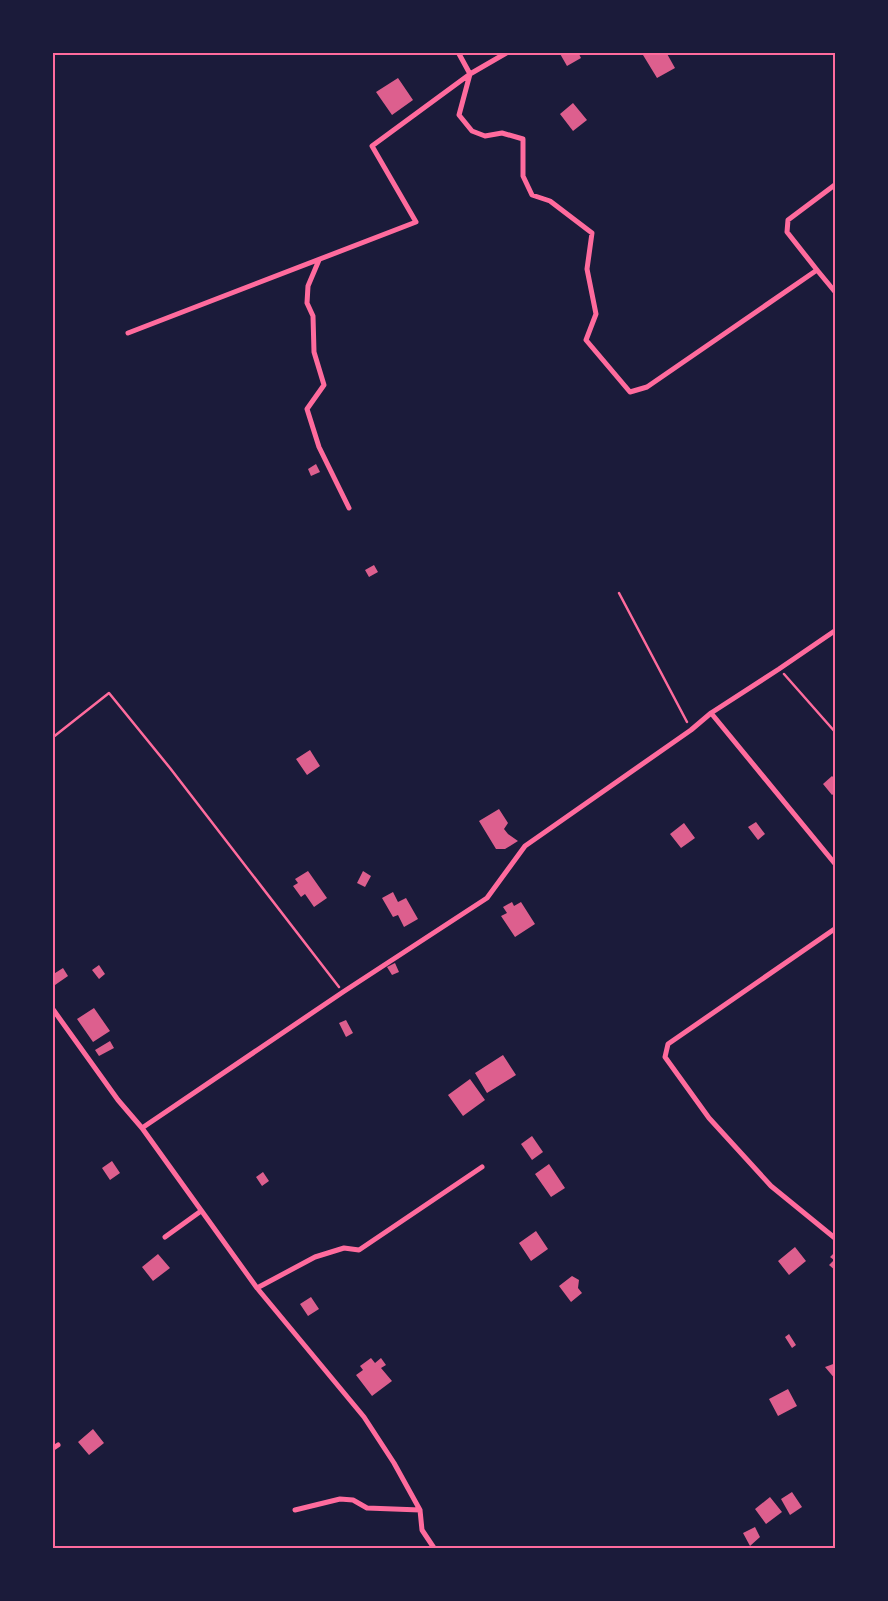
<svg xmlns="http://www.w3.org/2000/svg" width="888" height="1601" font-family="'Work Sans',sans-serif">
<rect width="100%" height="100%" fill="#1b1b3a"/>
<!-- building -->
<path fill="#dd5f8e" d="M559,52H578L581,58L567,66Z
M647,52H666L675,68L657,78L643,55Z
M398,78L413,100L392,115L376,92Z
M573,103L587,120L573,131L560,114Z
M316,464L320,472L311,476L308,469Z
M374,565L378,572L369,577L365,570Z
M310,750L320,766L307,775L296,759Z
M832,776L836,780V792L832,795L823,784Z
M499,809L508,823L504,829L508,834L518,841L505,849H496L479,821Z
M756,822L765,834L758,840L748,827Z
M684,823L695,838L681,848L670,834Z
M308,871L327,898L314,907L305,894L301,897L293,886L298,883L295,879Z
M363,871L371,876L365,887L357,883Z
M393,892L398,902L406,898L418,919L404,927L398,915L393,917L382,898Z
M512,902L514,906L521,902L535,924L515,937L501,916L507,913L503,907Z
M395,963L399,972L392,975L387,967Z
M99,965L105,974L99,979L92,970Z
M63,968L68,976L55,985L52,981V975Z
M94,1008L110,1031L93,1042L77,1019Z
M346,1020L353,1033L346,1037L339,1023Z
M110,1041L114,1048L99,1056L95,1050Z
M503,1055L516,1075L487,1093L475,1073Z
M470,1079L485,1100L463,1116L448,1095Z
M532,1136L543,1152L532,1160L521,1144Z
M112,1161L120,1173L110,1180L102,1168Z
M549,1164L565,1188L551,1197L535,1174Z
M263,1172L269,1181L262,1186L256,1177Z
M536,1231L548,1249L531,1261L519,1243Z
M795,1247L806,1261L789,1275L778,1261Z
M836,1251V1271L829,1265L834,1260L830,1257Z
M158,1254L170,1268L153,1281L142,1267Z
M572,1276L579,1280L578,1288L582,1293L571,1302L559,1286Z
M311,1297L319,1309L308,1316L300,1304Z
M789,1334L796,1345L792,1348L785,1337Z
M371,1358L375,1363L381,1358L386,1365L381,1368L392,1381L372,1396L356,1375L363,1370L360,1366Z
M836,1363V1380L825,1367Z
M788,1389L797,1406L778,1416L769,1399Z
M93,1429L104,1443L89,1455L78,1442Z
M792,1492L802,1507L790,1515L781,1499Z
M770,1497L782,1512L766,1524L755,1509Z
M755,1527L760,1537L750,1546L743,1533Z"/>
<g fill="none" stroke-linecap="round" stroke-linejoin="round">
<!-- path -->
<path stroke="#ff6b9d" stroke-width="2.5" d="M619,593L687,722
M784,674L836,733
M52,738L109,693L170,768L339,987"/>
<!-- minor -->
<path stroke="#ff6b9d" stroke-width="5" d="M458,52L470,74L459,115L472,131L485,136L502,133L523,139V176L532,195L550,201L592,233L587,269L596,314L586,340L630,392L647,387L817,270L787,232L788,220L836,184
M319,260L308,286L307,303L313,316L314,352L324,385L307,409L319,447L349,508
M817,270L836,293
M128,333L416,222L372,146L470,74L508,52
M711,713L836,865
M836,928L668,1044L665,1057L709,1118L771,1186L836,1239
M52,1008L118,1100L142,1128L257,1288L364,1417L394,1463L420,1510
M142,1128L343,992L487,898L525,846L691,730L711,713L779,669L836,630
M165,1237L201,1211
M257,1288L315,1257L344,1248L359,1250L482,1167
M52,1449L58,1445
M295,1510L340,1499L353,1500L367,1508L420,1510L422,1530L434,1548"/>
</g>
<!-- border -->
<rect width="888" height="1601" fill="none" stroke="#1b1b3a" stroke-width="108"/>
<rect x="54" y="54" width="780" height="1493" fill="none" stroke="#ff6b9d" stroke-width="2"/>
</svg>
